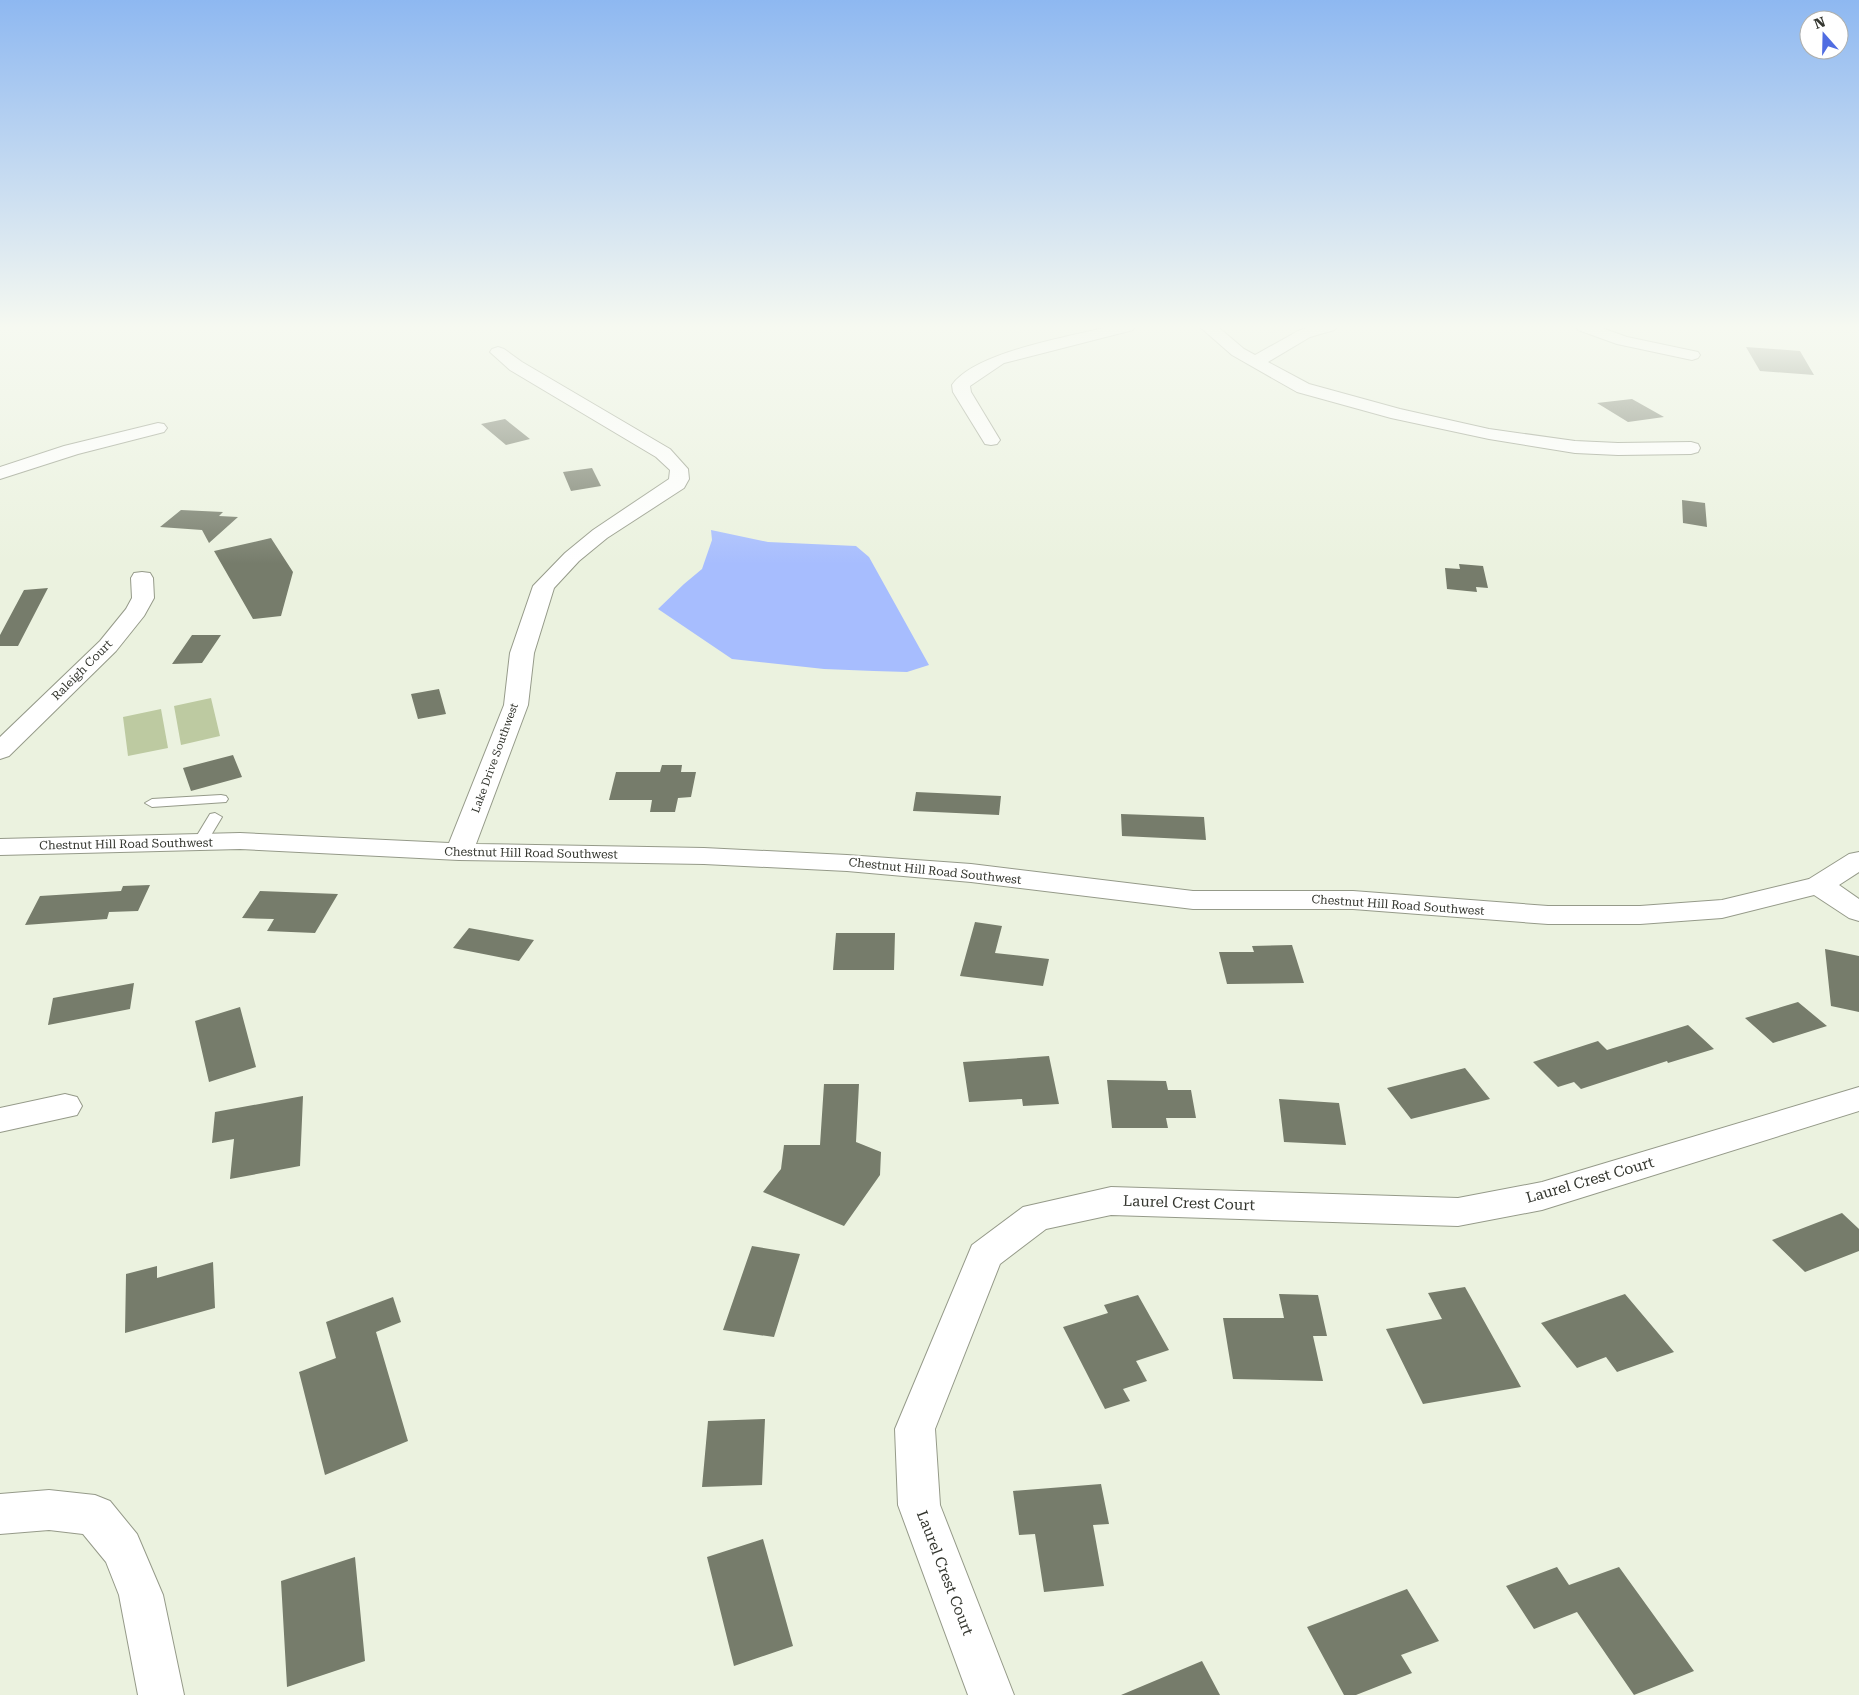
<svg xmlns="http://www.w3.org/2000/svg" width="1859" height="1695" font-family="'Roboto Serif',serif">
<rect width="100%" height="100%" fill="#ebf2df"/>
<!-- green -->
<path fill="#bdcaa1" d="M211,698L220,736L181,745L174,706Z
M161,709L168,748L128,756L123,717Z"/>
<!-- water -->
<path fill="#a7bdfe" d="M711,530L768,542L856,546L869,557L929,665L907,672L874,671L824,669L732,659L658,609L684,584L702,569L712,540Z"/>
<!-- building -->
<path fill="#767c6b" d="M1746,347L1800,351L1814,375L1760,371Z
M1632,399L1664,417L1628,422L1597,403Z
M505,419L530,439L506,445L481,424Z
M592,468L601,486L571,491L563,472Z
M1682,500L1705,503L1707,527L1683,523Z
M181,510L223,512L219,516L238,517L209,543L202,530L160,527Z
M271,538L293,572L281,616L253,619L214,551Z
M1459,564L1483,566L1488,588L1476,587L1477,592L1447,589L1445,568L1460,569Z
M48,588L18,646H0V635L24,590Z
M192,635H221L202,663L172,664Z
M439,689L446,714L418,719L411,694Z
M233,755L242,777L191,791L183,768Z
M662,765H682L681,772H696L691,797L678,798L675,812H650L652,800H609L616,772H660Z
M916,792L1001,796L999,815L913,811Z
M1121,814L1204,817L1206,840L1122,836Z
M150,885L138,911L109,912L107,919L25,925L40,896L121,891L123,886Z
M260,891L338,894L315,933L267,931L274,919L242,918Z
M975,922L1002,926L995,953L1049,959L1043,986L960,976Z
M469,928L534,940L519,961L453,948Z
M836,933H895L894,970H833Z
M1292,945L1304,983L1227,984L1219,952H1254L1252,946Z
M1825,949L1859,956V1012L1831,1006Z
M134,983L130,1009L48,1025L53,998Z
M1798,1002L1827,1026L1773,1043L1745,1018Z
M240,1007L256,1067L209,1082L195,1021Z
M1688,1025L1714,1049L1668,1063L1667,1061L1581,1089L1574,1082L1558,1087L1533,1062L1598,1041L1607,1050Z
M1049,1056L1059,1104L1023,1106L1022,1099L969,1102L963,1062Z
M1465,1068L1490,1099L1411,1119L1387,1088Z
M1107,1080L1166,1081L1168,1090H1191L1196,1118H1166L1168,1128H1112Z
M824,1084H859L856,1142L881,1152L880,1175L844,1226L763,1192L781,1169L784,1145H820Z
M303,1096L300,1166L230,1179L234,1139L212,1143L215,1112Z
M1279,1099L1339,1103L1346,1145L1284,1142Z
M1842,1213L1859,1229V1251L1805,1272L1772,1240Z
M752,1246L800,1254L774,1337L723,1330Z
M213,1262L215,1308L125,1333L126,1274L157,1266V1278Z
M1465,1287L1521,1387L1423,1404L1386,1329L1442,1319L1428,1293Z
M1279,1294L1318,1295L1327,1336H1313L1323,1381L1233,1379L1223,1318H1284Z
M1625,1294L1674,1352L1617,1372L1606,1357L1577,1368L1541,1323Z
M1138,1295L1169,1350L1136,1361L1147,1381L1123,1389L1130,1401L1105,1409L1063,1327L1108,1313L1104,1305Z
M393,1297L401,1322L376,1332L408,1441L325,1475L299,1372L336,1358L326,1322Z
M765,1419L762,1485L702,1487L708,1421Z
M1101,1484L1109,1524L1093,1525L1104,1586L1044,1592L1035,1534L1019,1535L1013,1491Z
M763,1539L793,1646L734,1666L707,1557Z
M355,1557L365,1661L287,1687L281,1581Z
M1557,1567L1569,1585L1619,1567L1694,1671L1634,1695L1577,1612L1534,1629L1506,1586Z
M1407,1589L1439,1641L1401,1655L1412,1673L1356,1695H1344L1307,1627Z
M1202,1661L1220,1695H1121Z"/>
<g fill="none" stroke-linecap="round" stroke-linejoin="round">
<!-- service casing -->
<g stroke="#959a89" stroke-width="2">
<path id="service" d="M221,795L226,796L228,799L226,802L152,807L145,803L152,799Z
M215,813L222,817L207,842L205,845H195L193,842L210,814Z"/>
</g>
<!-- minor casing -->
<g stroke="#959a89" stroke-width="2">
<path id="minor" d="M1108,327H1135L1133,330L1004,363L970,386L971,392L1000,440L997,444L991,445L985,444L953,392L952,385C975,352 1068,337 1108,327Z
M1200,327H1218L1244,349L1255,355L1298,331L1310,327H1336L1334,330L1310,337L1268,362L1309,384L1400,409L1489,429L1575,441L1618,443L1691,442L1698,444L1700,448L1698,452L1691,454L1618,455L1575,453L1489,439L1391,418L1297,392L1232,355Z
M1576,327H1599L1627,337L1698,352L1700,355L1698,358L1692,360L1617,344L1578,330Z
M498,347L504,349L522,362L670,449L688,469L689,479L684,488L607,538L579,561L554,588L534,653L528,705L476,844L704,848L847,855L971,864L1193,891H1353L1548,906H1640L1722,900L1809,879L1849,854L1859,852V872L1839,885L1859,899V921L1849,918L1814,895L1722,918L1640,924H1548L1353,909H1193L971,882L847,871L704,864L459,860L240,849L0,855V839L240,833L449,843L504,705L510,653L533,586L565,553L593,530L669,479L670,470L656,457L510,370L490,352L492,349Z
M158,423L164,424L167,428L164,432L78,454L0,479V467L64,446Z
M142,572L150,573L153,578L154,598L144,616L116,651L9,756L0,759V737L100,641L126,609L132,598L131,578L134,573Z
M1859,1087V1111L1542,1210L1458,1226L1111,1215L1046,1229L1000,1264L935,1429L940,1505L1014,1695H968L898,1505L895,1429L972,1245L1023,1207L1111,1187L1458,1198L1542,1182Z
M65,1094L77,1097L82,1106L77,1115L0,1132V1108Z
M49,1490L95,1495L110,1501L137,1534L163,1595L184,1695H138L119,1595L106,1562L83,1534L49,1530L0,1534V1494Z"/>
</g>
<!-- service -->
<use href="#service" fill="#fff" fill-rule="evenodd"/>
<!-- minor -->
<use href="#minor" fill="#fff" fill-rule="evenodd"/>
</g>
<!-- sky -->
<linearGradient id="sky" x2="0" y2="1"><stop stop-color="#8eb8f1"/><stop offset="0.58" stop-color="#f6f9f1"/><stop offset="1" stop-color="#f6f9f1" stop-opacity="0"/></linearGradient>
<rect width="1859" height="564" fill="url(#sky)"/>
<g text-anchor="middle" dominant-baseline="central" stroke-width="5" stroke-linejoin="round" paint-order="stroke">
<!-- far-street labels -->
<g font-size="11" fill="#34362f" stroke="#fff">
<text transform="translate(495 758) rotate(-70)">Lake Drive Southwest</text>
</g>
<!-- street labels -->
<g font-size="12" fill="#34362f" stroke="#fff">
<text transform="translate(82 670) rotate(-45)">Raleigh Court</text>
<text transform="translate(126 844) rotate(-1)">Chestnut Hill Road Southwest</text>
<text transform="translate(531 853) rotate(1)">Chestnut Hill Road Southwest</text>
<text transform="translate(935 871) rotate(6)">Chestnut Hill Road Southwest</text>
<text transform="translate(1398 905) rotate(4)">Chestnut Hill Road Southwest</text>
</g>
<!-- near-street labels -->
<g font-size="15" fill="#34362f" stroke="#fff">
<text transform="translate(1590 1180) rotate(-16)">Laurel Crest Court</text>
<text transform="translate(1189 1203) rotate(2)">Laurel Crest Court</text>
<text transform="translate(945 1573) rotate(69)">Laurel Crest Court</text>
</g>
</g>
<!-- north arrow -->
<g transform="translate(1824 35) rotate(340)"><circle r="24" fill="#ffffff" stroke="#aeafac"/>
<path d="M0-4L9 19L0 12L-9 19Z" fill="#506de2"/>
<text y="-8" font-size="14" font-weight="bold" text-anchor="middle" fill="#34362f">N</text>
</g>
</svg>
